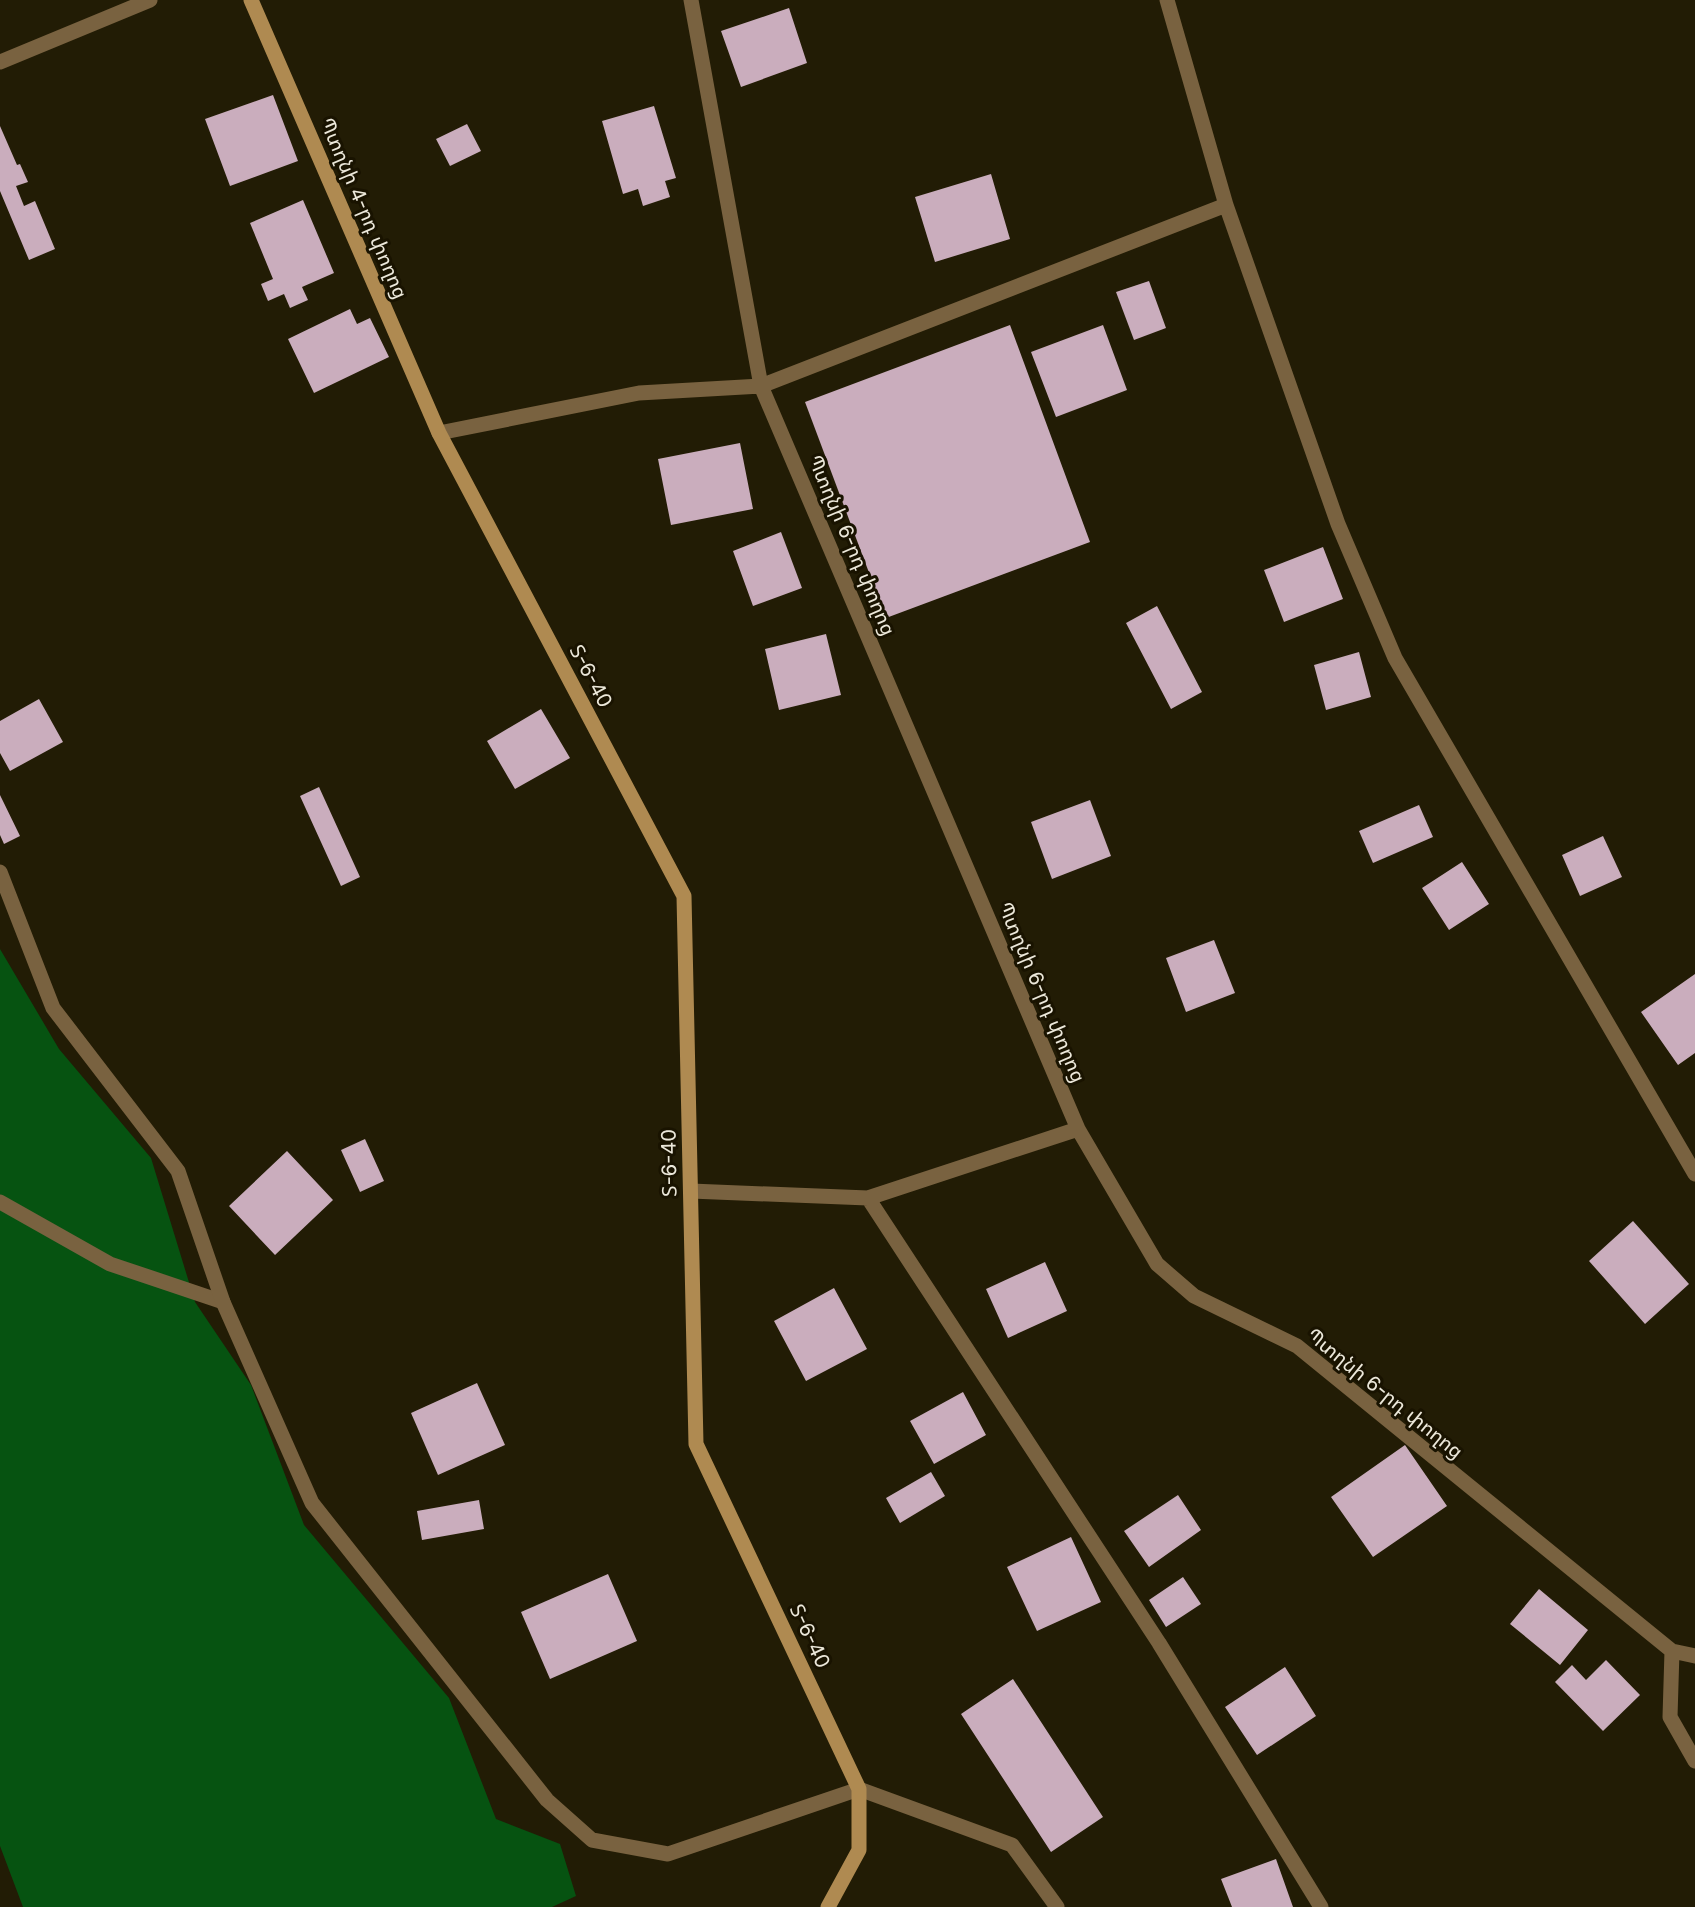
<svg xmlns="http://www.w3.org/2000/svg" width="1695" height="1907" font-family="Inter,'Noto Sans Armenian',sans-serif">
<rect width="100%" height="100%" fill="#221c05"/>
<!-- green -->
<path fill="#065311" d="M0,949L59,1049L151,1158L195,1302L251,1385L304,1525L449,1698L496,1819L560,1844L576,1896L552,1907H23L0,1846Z"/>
<!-- building -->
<path fill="#caadbd" d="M789,8L807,63L741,87L721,31Z
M273,95L298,161L230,186L205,119Z
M654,106L676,178L665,181L670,197L643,206L638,189L623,194L602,121Z
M467,124L481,151L450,166L436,139Z
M0,126L17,165L20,164L28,182L16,186L24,206L35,201L55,249L29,260L0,191Z
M991,174L1010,239L935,262L915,197Z
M303,200L334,273L302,287L308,300L290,308L284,294L268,301L261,284L273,279L250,223Z
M1149,281L1166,328L1134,340L1116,292Z
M350,309L357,324L370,318L389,357L314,393L288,339Z
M1010,325L1090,542L886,618L805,402Z
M1103,325L1127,390L1056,417L1031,352Z
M740,443L753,509L671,525L658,459Z
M781,532L802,588L753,606L733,551Z
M1323,547L1343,599L1284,622L1264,570Z
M1157,606L1202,692L1171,709L1126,623Z
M826,634L841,695L779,710L765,649Z
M1359,652L1371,697L1326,710L1314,665Z
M39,699L63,742L10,771L0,753V721Z
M541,709L570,758L515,789L487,741Z
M319,787L360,877L341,886L300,796Z
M0,795L20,836L4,844L0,835Z
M1090,800L1111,856L1052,879L1031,822Z
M1419,805L1433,837L1373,863L1359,831Z
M1603,836L1622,877L1580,896L1562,855Z
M1462,862L1489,904L1449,930L1422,888Z
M1214,940L1235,993L1186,1012L1166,958Z
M1695,974V1053L1678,1065L1641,1012Z
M365,1139L384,1181L360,1192L341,1150Z
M287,1151L333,1200L275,1255L229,1206Z
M1633,1221L1689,1284L1645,1324L1589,1261Z
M1045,1262L1067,1311L1008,1338L986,1289Z
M834,1288L867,1349L806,1381L774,1321Z
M477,1383L505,1445L438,1475L411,1413Z
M963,1392L986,1435L934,1464L910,1421Z
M1405,1445L1447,1506L1373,1557L1331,1497Z
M931,1472L945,1496L900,1523L886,1498Z
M1178,1495L1201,1530L1149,1567L1124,1531Z
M479,1500L484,1529L422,1540L417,1511Z
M1071,1537L1101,1602L1037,1631L1007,1567Z
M608,1574L637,1641L550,1679L521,1612Z
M1183,1577L1201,1604L1166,1627L1149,1600Z
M1539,1589L1588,1630L1560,1665L1510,1624Z
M1606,1660L1640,1695L1603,1731L1555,1682L1572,1665L1586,1680Z
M1285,1667L1316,1716L1257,1755L1225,1707Z
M1013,1679L1103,1817L1051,1852L961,1714Z
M1276,1859L1293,1907H1232L1221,1879Z"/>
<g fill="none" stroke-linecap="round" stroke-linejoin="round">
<!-- lane -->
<path stroke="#796240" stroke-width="15" d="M0,1202L110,1264L223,1302"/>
<!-- street -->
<path stroke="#796240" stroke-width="15" d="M691,0L761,386L1078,1129L1157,1264L1194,1296L1297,1346L1672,1651L1670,1717L1695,1761
M1167,0L1226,205L1338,524L1395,658L1695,1174
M0,62L150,0
M439,433L639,393L761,386L1226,205
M0,872L53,1008L178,1171L223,1302L312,1503L547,1800L592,1840L668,1854L859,1789L1012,1845L1057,1907
M691,1191L868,1198L1159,1643L1321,1907
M868,1198L1078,1129
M1672,1651L1695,1656"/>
<!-- secondary -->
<path stroke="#af8a51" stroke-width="15" d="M251,0L439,433L684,896L696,1444L859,1789V1850L828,1907"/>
</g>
<g text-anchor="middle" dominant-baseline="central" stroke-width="6" stroke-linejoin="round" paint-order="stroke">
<!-- street labels -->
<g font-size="20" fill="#ece8da" stroke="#191300">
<text transform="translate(364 208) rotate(67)">Պտղնի 4-րդ փողոց</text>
<text transform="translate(852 545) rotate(67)">Պտղնի 6-րդ փողոց</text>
<text transform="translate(591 676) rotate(62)">Տ-6-40</text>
<text transform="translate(1042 992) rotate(67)">Պտղնի 6-րդ փողոց</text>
<text transform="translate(669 1163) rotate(-91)">Տ-6-40</text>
<text transform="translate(1385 1393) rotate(39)">Պտղնի 6-րդ փողոց</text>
<text transform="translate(810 1636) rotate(65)">Տ-6-40</text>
</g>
</g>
</svg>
